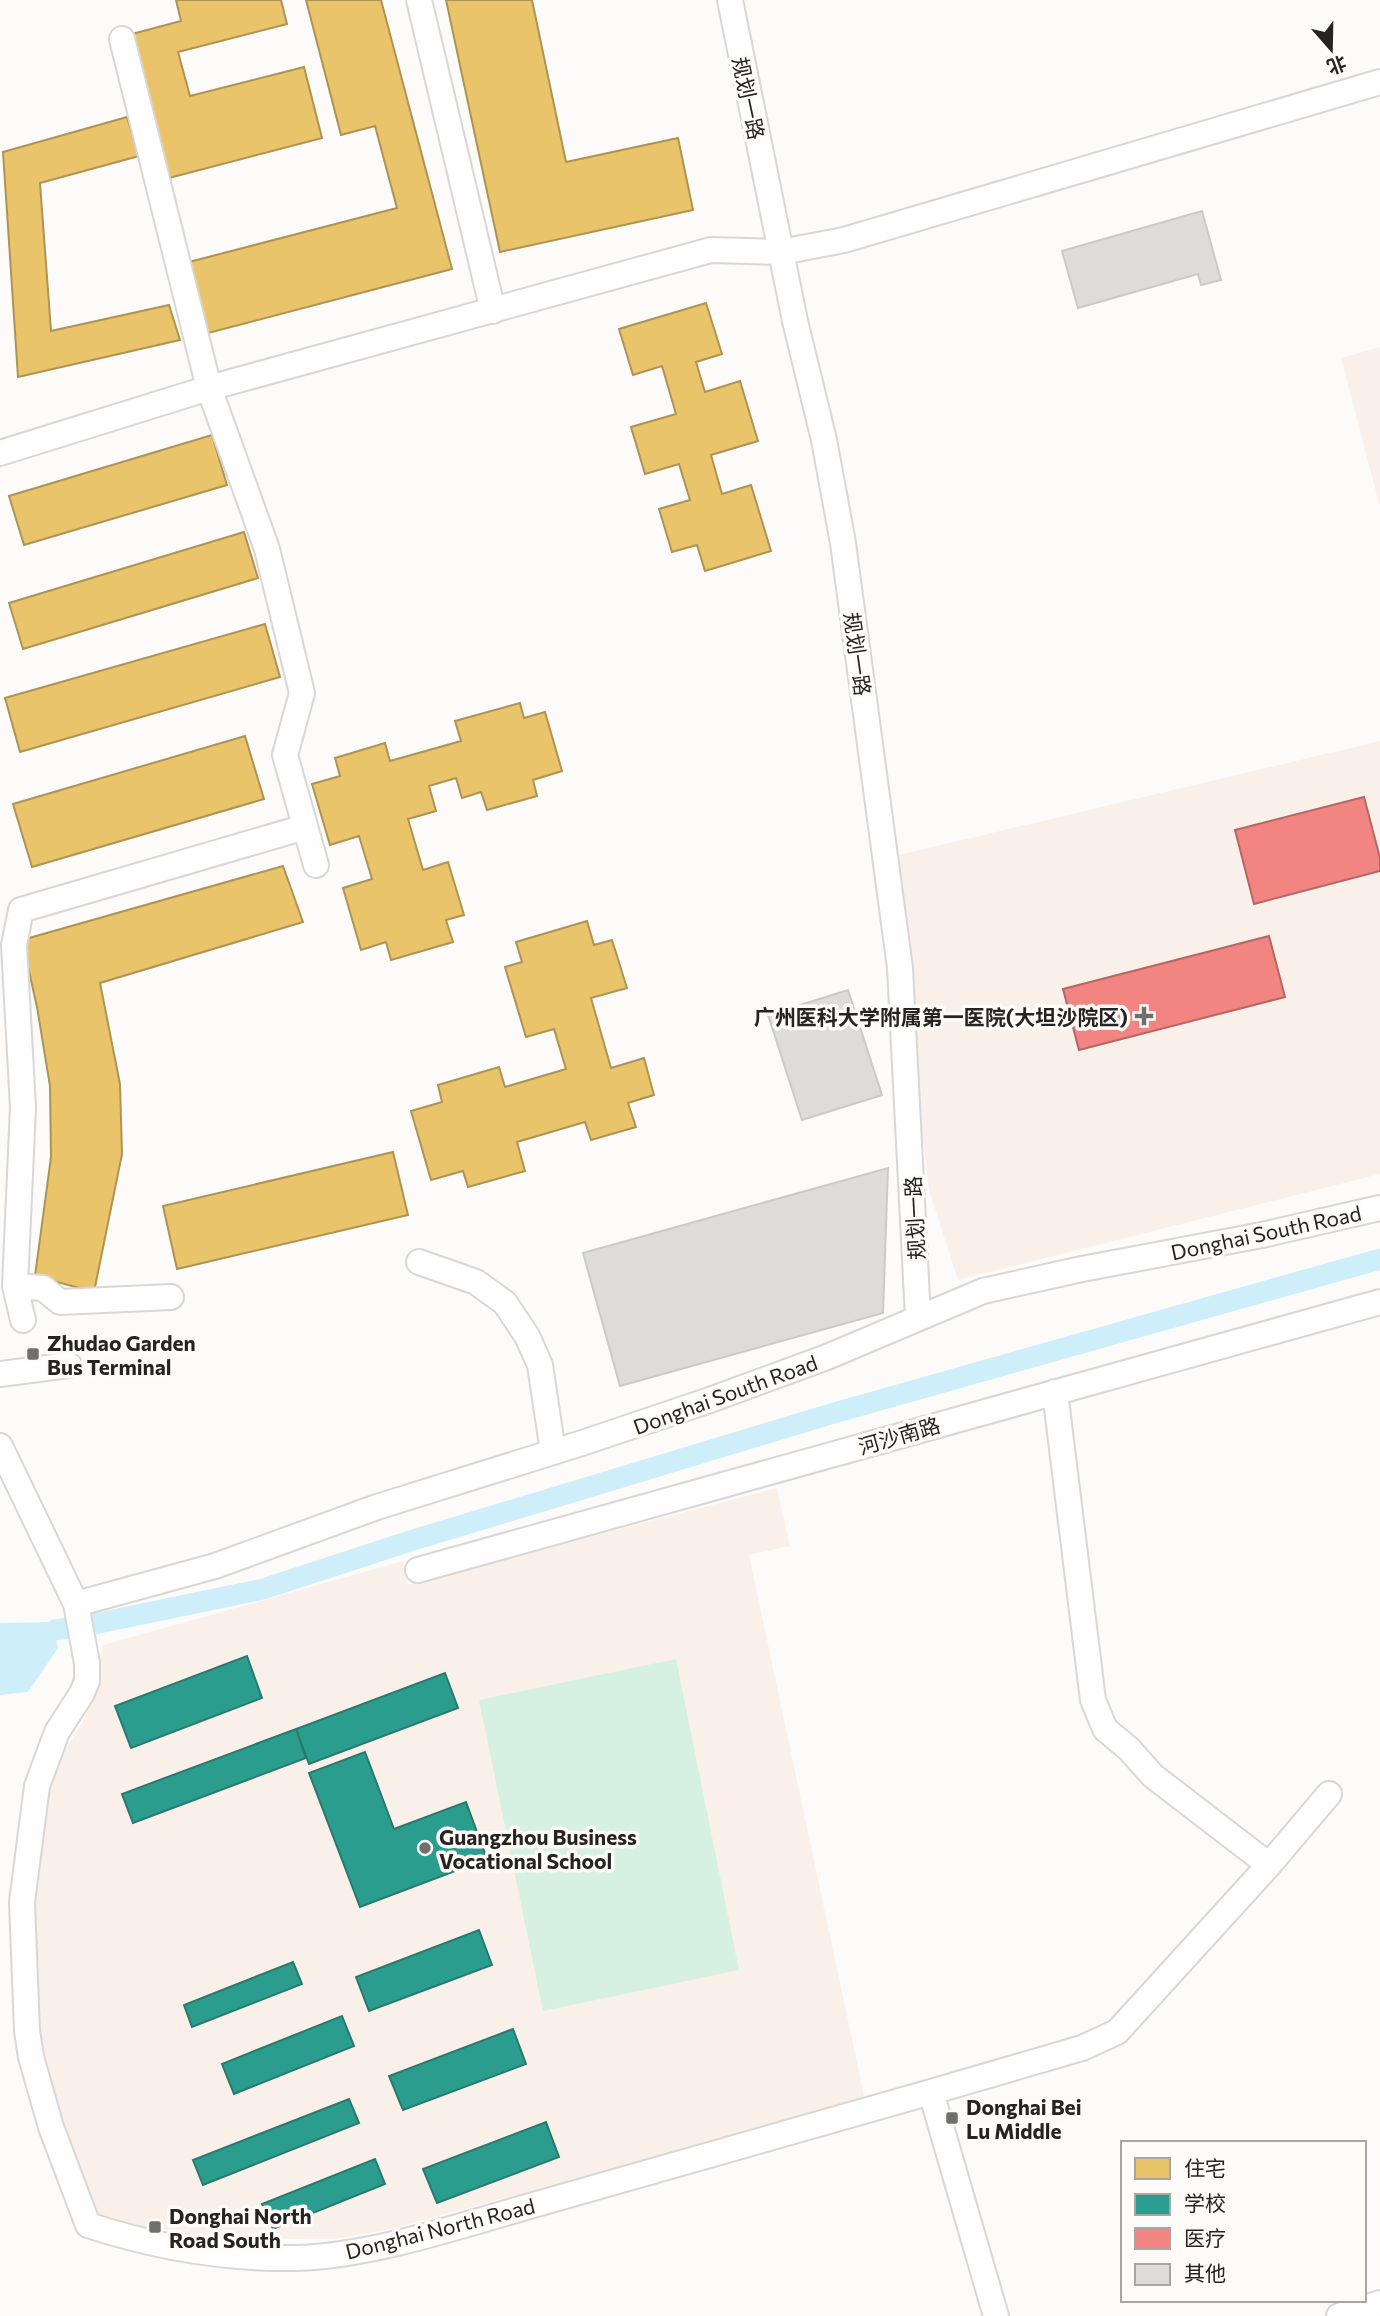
<svg xmlns="http://www.w3.org/2000/svg" width="1380" height="2316" font-family="Commissioner,'Noto Sans SC',sans-serif">
<rect width="100%" height="100%" fill="#fdfbfa"/>
<!-- built -->
<path fill="#faf0ea" d="M1380,347V507L1341,358Z
M1380,741V1174L958,1280L929,1190L890,857Z
M777,1488L790,1546L749,1555L865,2100L391,2229L334,2239H232L191,2235L135,2225L97,2213L58,2121L38,2027L33,1940L35,1875L42,1821L55,1767L83,1721L94,1689L103,1645L403,1561L408,1584Z"/>
<!-- green -->
<path fill="#d6f0e2" d="M676,1659L739,1970L543,2011L479,1700Z"/>
<!-- water -->
<path fill="#ceeefa" d="M53,1622L58,1648L28,1692L0,1695V1623Z"/>
<!-- homes -->
<path fill="#e9c46a" stroke="#ae9454" stroke-width="2" d="M176,0H281L287,24L178,52L190,96L304,67L322,138L169,178L132,34L181,21Z
M306,0H381L452,269L208,333L189,262L397,208L375,126L341,135Z
M446,0H532L566,162L678,138L693,210L500,252Z
M127,117L139,156L40,183L51,331L169,305L180,340L18,377L3,152Z
M706,303L722,354L696,362L705,392L740,381L758,441L711,455L722,494L751,485L771,551L705,571L697,545L672,552L659,509L690,500L679,464L645,474L631,427L676,414L662,366L633,375L619,329Z
M212,435L227,485L24,545L9,496Z
M244,532L258,578L23,649L9,603Z
M265,624L280,677L20,752L5,698Z
M520,703L524,718L545,712L562,771L533,780L537,796L487,810L481,792L462,798L456,778L429,786L436,811L408,819L423,870L448,862L464,915L446,920L453,942L391,960L386,942L361,950L343,888L372,879L359,836L330,845L312,784L340,776L335,758L385,743L390,761L461,741L455,721Z
M245,736L264,799L32,867L13,804Z
M283,866L303,922L100,983L120,1084L122,1154L94,1292L35,1276L51,1157L50,1086L37,1007L22,940Z
M587,921L594,945L612,940L627,988L591,998L611,1068L644,1058L654,1095L628,1103L636,1127L591,1140L585,1122L517,1142L525,1171L468,1187L463,1171L431,1180L411,1111L442,1102L438,1085L499,1067L505,1087L566,1069L554,1029L526,1037L505,967L522,962L516,942Z
M393,1152L408,1215L177,1269L163,1206Z"/>
<!-- schools -->
<path fill="#2a9d8f" stroke="#29796e" stroke-width="2" d="M247,1656L262,1698L131,1748L115,1706Z
M445,1673L458,1708L309,1764L296,1729Z
M296,1729L306,1758L133,1823L122,1794Z
M365,1752L394,1829L466,1802L487,1859L360,1907L309,1773Z
M479,1930L492,1965L369,2011L356,1977Z
M293,1962L302,1984L192,2027L184,2005Z
M342,2016L354,2046L234,2094L222,2064Z
M513,2029L526,2064L403,2110L389,2076Z
M349,2099L359,2123L203,2185L193,2160Z
M546,2122L559,2157L437,2203L423,2169Z
M375,2159L385,2184L273,2229L262,2204Z"/>
<!-- health -->
<path fill="#f28482" stroke="#b56765" stroke-width="2" d="M1364,797L1380,858V871L1254,904L1235,830Z
M1269,936L1285,997L1079,1050L1063,989Z"/>
<g fill="none" stroke-linecap="round" stroke-linejoin="round">
<!-- canal -->
<path stroke="#ceeefa" stroke-width="21" d="M55,1630L89,1625L263,1589L410,1541L834,1413L1380,1259"/>
</g>
<!-- building -->
<path fill="#dedcdb" stroke="#cccac8" stroke-width="2" d="M1202,211L1221,280L1201,285L1198,274L1078,308L1062,251Z
M848,990L882,1095L802,1120L768,1015Z
M888,1168L883,1313L620,1386L583,1253Z"/>
<g fill="none" stroke-linecap="round" stroke-linejoin="round">
<!-- minor casing -->
<g stroke="#d9d7d5" stroke-width="28">
<path id="minor" d="M419,0L493,311
M730,0L795,321L824,440L843,543L900,968L918,1318
M122,39L209,388L267,549L302,693L285,755L316,865
M0,453L209,388L711,250L781,252L844,240L1380,82
M419,1262L476,1282L505,1303L527,1336L540,1365L553,1452
M15,1286L43,1288L60,1302L171,1297
M23,1320L15,1286L23,1107L14,945L21,910L305,827
M0,1374L69,1365
M1055,1392L1093,1700L1105,1729L1129,1749L1153,1776L1269,1865
M0,1446L76,1604L87,1663V1681L82,1693L57,1732L37,1786L22,1902L27,2031L31,2057L51,2127L88,2225C155,2247 226,2259 296,2258C374,2256 468,2223 544,2202C673,2165 802,2128 931,2092L996,2316
M418,1570L1380,1302
M76,1604L215,1566L377,1507L582,1443L707,1401L827,1357L983,1291L1082,1269L1262,1235L1380,1208
M931,2092L1082,2048L1117,2032L1269,1865L1329,1794
M1339,2316L1380,2303"/>
</g>
<!-- minor -->
<use href="#minor" stroke="#fffefe" stroke-width="24"/>
</g>
<!-- markers -->
<g fill="#716f6e" stroke="#fefbf9" stroke-width="2.5">
<path d="M1140.5 1005.5h7v7h7v7h-7v7h-7v-7h-7v-7h7z"/>
<rect x="26" y="1347" width="14" height="14" rx="3.5"/>
<circle cx="425" cy="1848" r="7"/>
<rect x="945" y="2111" width="14" height="14" rx="3.5"/>
<rect x="148" y="2220" width="14" height="14" rx="3.5"/>
</g>
<g text-anchor="middle" dominant-baseline="central" stroke-width="7" stroke-linejoin="round" paint-order="stroke">
<!-- street labels -->
<g font-size="21" fill="#262422" stroke="#fefbf9">
<text transform="translate(749 98) rotate(78)">规划一路</text>
<text transform="translate(858 654) rotate(82)">规划一路</text>
<text transform="translate(914 1218) rotate(-93)">规划一路</text>
<text transform="translate(1266 1232) rotate(-12)">Donghai South Road</text>
<text transform="translate(725 1394) rotate(-20)">Donghai South Road</text>
<text transform="translate(899 1435) rotate(-16)">河沙南路</text>
<text transform="translate(440 2228) rotate(-14)">Donghai North Road</text>
</g>
<!-- poi labels -->
<g font-size="21" font-weight="bold" fill="#262422" stroke="#fefbf9" text-anchor="start">
<text x="1128" y="1016" text-anchor="end">广州医科大学附属第一医院(大坦沙院区)</text>
<text x="47" y="1342">Zhudao Garden<tspan x="47" dy="24">Bus Terminal</tspan></text>
<text x="439" y="1836">Guangzhou Business<tspan x="439" dy="24">Vocational School</tspan></text>
<text x="966" y="2106">Donghai Bei<tspan x="966" dy="24">Lu Middle</tspan></text>
<text x="169" y="2215">Donghai North<tspan x="169" dy="24">Road South</tspan></text>
</g>
</g>
<!-- legend -->
<rect x="1121" y="2141" width="245" height="161" fill="#fefbf9" stroke="#a8a5a3" stroke-width="2"/>
<rect x="1135" y="2158" width="35" height="21" fill="#e9c46a" stroke="#a8a5a3" stroke-width="2"/>
<text x="1184" y="2176" font-size="21" fill="#262422">住宅</text>
<rect x="1135" y="2194" width="35" height="21" fill="#2a9d8f" stroke="#a8a5a3" stroke-width="2"/>
<text x="1184" y="2211" font-size="21" fill="#262422">学校</text>
<rect x="1135" y="2228" width="35" height="21" fill="#f28482" stroke="#a8a5a3" stroke-width="2"/>
<text x="1184" y="2246" font-size="21" fill="#262422">医疗</text>
<rect x="1135" y="2264" width="35" height="21" fill="#dedcdb" stroke="#a8a5a3" stroke-width="2"/>
<text x="1184" y="2281" font-size="21" fill="#262422">其他</text>
<!-- north arrow -->
<g transform="translate(1331 49) rotate(160)" stroke="#fefbf9" stroke-width="5" paint-order="stroke">
<path d="M0-5L12 26L0 18L-12 26Z" fill="#262422"/>
<text y="-10" font-size="19" font-weight="bold" text-anchor="middle" fill="#262422">北</text>
</g>
</svg>
